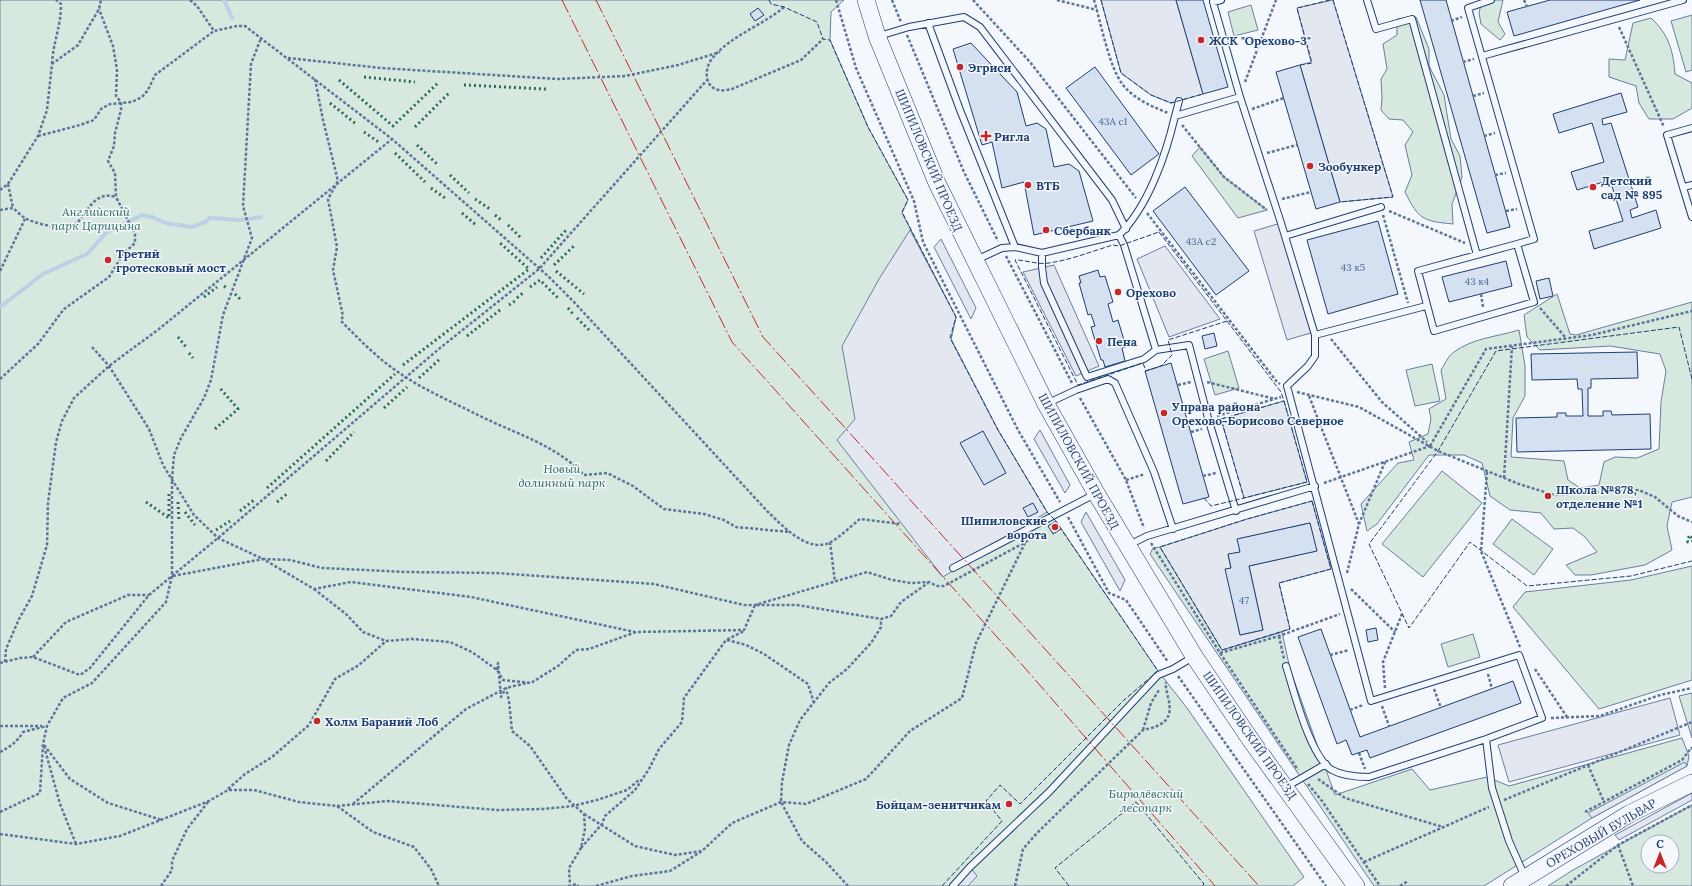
<svg xmlns="http://www.w3.org/2000/svg" width="1692" height="886" font-family="Lora,serif">
<rect width="100%" height="100%" fill="#f4f7fb"/>
<!-- green -->
<path fill="#d7e8df" stroke="#687fa3" fill-rule="evenodd" d="M0,0H844L831,12L830,40L868,127L908,200L902,213L956,317L951,339L998,430L1047,512L1056,521L1158,671L1187,708L1304,877L1293,886H0Z
M1482,0H1503L1498,22L1505,34L1500,40L1481,24L1479,13Z
M1251,5L1258,30L1234,36L1228,12Z
M1692,15V70L1686,72L1671,21Z
M1416,17L1429,49V66L1444,95L1451,139L1460,156L1462,177L1452,204L1453,224C1423,221 1419,220 1405,192L1412,175L1405,145L1413,132L1403,120L1389,119L1381,110L1382,98L1381,79L1387,69L1383,44L1397,35V19Z
M1651,18C1669,35 1673,50 1675,74L1692,83V108L1673,119H1649L1639,103L1636,86L1609,77V59L1625,60L1633,23Z
M1200,147L1224,177L1267,210L1238,218L1192,156Z
M1557,294L1570,334L1576,335L1692,302V497L1672,502L1667,526L1672,550L1645,565L1591,575H1575L1566,565L1597,552L1585,537L1573,528L1554,529L1541,513L1510,510L1490,496L1482,463L1464,455H1429L1377,524L1367,531L1361,504L1398,463L1414,460L1409,442L1428,434L1431,419L1429,409L1446,399L1441,370C1445,364 1448,356 1454,352C1473,338 1496,337 1519,330L1525,366V396L1513,418L1511,457L1564,461L1568,480L1580,488L1599,485L1604,462L1615,457L1637,458L1659,449L1661,402L1666,371L1660,354L1610,346L1540,350L1527,337L1524,315Z
M1228,351L1239,388L1215,395L1204,359Z
M1432,364L1440,401L1415,406L1406,370Z
M1442,471L1482,503L1423,577L1382,544Z
M1512,519L1553,549L1534,575L1493,544Z
M1160,547L1222,650L1282,632L1290,669L1335,795L1412,769L1430,790L1487,777L1509,786L1682,738L1689,756L1687,766L1592,818L1484,886H1374L1150,554L1153,548Z
M1692,566V680L1599,709L1513,607L1525,592L1631,580Z
M1473,634L1480,657L1448,667L1441,644Z
M1692,693V738L1679,696Z
M1692,805V886H1548L1573,870ZM1648,842H1672V866H1648Z"/>
<!-- parking -->
<path fill="#e3e8f0" stroke="#687fa3" fill-rule="evenodd" d="M1101,0H1176L1203,94L1171,103L1151,95L1121,73Z
M1333,0L1393,197L1340,202L1300,65L1311,62L1297,8Z
M1281,223L1314,332L1287,340L1254,231Z
M910,230L956,317L951,339L998,430L1047,512L943,577L837,440L855,419L842,346L879,279Z
M941,239L976,308L971,319L934,247Z
M1165,246L1220,319L1169,337L1137,259Z
M1054,265L1099,366L1076,376L1023,272Z
M1284,401L1307,482L1244,498L1221,419Z
M1040,430L1070,485L1065,493L1034,439Z
M1312,501L1331,569L1279,583L1290,629L1222,650L1160,547L1247,519ZM1310,523L1316,551L1249,566L1263,630L1240,635L1226,569L1231,568L1228,555L1240,552L1238,539Z
M1086,512L1125,580L1120,591L1081,522Z
M1670,698L1680,735L1509,782L1498,745Z
M1685,762L1687,766L1592,818L1588,813Z
M1692,793V800L1619,840L1615,835Z
M970,867L977,876L968,886H953Z"/>
<g fill="none" stroke-linecap="round" stroke-linejoin="round">
<!-- stream -->
<path stroke="#bed0e5" stroke-width="4" d="M224,0L232,18
M0,307L43,274L87,254L106,233L142,215L152,217L166,223L192,227L207,221L209,218L240,220L261,217"/>
</g>
<!-- building -->
<path fill="#d5e0f0" stroke="#1d3f73" d="M1176,0H1203L1228,87L1203,94Z
M1420,0H1446L1510,227L1487,233Z
M1550,0H1640L1514,36L1507,12Z
M758,8L764,15L755,21L750,14Z
M971,43L1017,92L1026,126L1037,123L1046,129L1054,167L1069,164L1079,171L1093,221L1034,235L1024,182L1002,188L992,142L982,145L953,49Z
M1300,65L1340,202L1316,209L1276,72Z
M1095,67L1159,154L1131,175L1066,88Z
M1621,93L1627,112L1602,119L1603,125L1611,123L1638,207L1630,210L1632,218L1656,210L1661,228L1594,249L1589,231L1623,221L1610,180L1577,190L1571,172L1604,162L1592,123L1559,133L1553,114Z
M1185,187L1249,271L1216,295L1153,211Z
M1378,221L1398,294L1328,314L1307,240Z
M1506,261L1512,286L1449,302L1442,277Z
M1098,270L1100,277L1105,276L1113,302L1108,304L1113,322L1118,320L1126,347L1122,348L1125,361L1105,367L1103,360H1101L1091,327L1095,326L1091,314L1088,315L1079,283H1081L1079,276Z
M1549,278L1553,296L1540,299L1536,281Z
M1214,333L1217,346L1205,349L1202,336Z
M1637,352L1638,378L1591,379V388H1588V416H1603V411H1611L1612,415L1650,414L1651,449L1517,452L1516,418L1557,417V413H1566V416H1583L1582,389H1578L1577,379L1532,380L1531,354Z
M1171,363L1209,497L1183,504L1145,371Z
M983,431L1006,473L984,485L960,443Z
M1033,503L1038,512L1028,517L1023,508Z
M1056,521L1061,529L1053,534L1048,526Z
M1310,523L1317,551L1249,566L1263,630L1240,635L1225,569L1231,568L1228,554L1240,552L1237,539Z
M1376,628L1378,640L1368,642L1366,630Z
M1321,629L1360,737L1513,681L1521,703L1370,758L1367,750L1352,755L1346,740L1337,744L1298,637Z"/>
<g fill="none" stroke-linecap="round" stroke-linejoin="round">
<!-- lane casing -->
<g stroke="#1d3f73" stroke-width="8">
<path id="lane" d="M1221,0L1213,2L1240,97L1281,223L1315,335V356L1308,366L1287,386L1371,701L1519,655L1542,718L1486,739L1369,777C1357,777 1343,776 1332,770C1310,757 1294,691 1286,666
M1367,0L1376,29L1412,19L1477,255
M1491,0L1468,8L1534,239L1517,244
M928,23L960,110L1015,247
M879,36L909,27L964,17L980,27L1112,200L1126,229
M1482,56L1683,0
M1175,116L1179,101
M1692,128L1667,135L1692,217
M1684,187L1692,185
M1285,236L1381,207
M1517,244L1534,302L1434,331L1418,271Z
M1042,253V267L1044,283L1087,377L1144,359L1156,350L1124,245L1119,235
M976,260L1002,248L1015,247L1042,253L1119,235C1148,207 1166,155 1175,116L1240,97
M1315,335L1426,306
M1156,350L1189,345L1208,418L1236,511
M1046,404L1076,390L1108,379L1115,383L1154,472L1173,529
M1129,545L1147,536L1315,486
M953,568L1095,494
M1486,739L1492,788L1509,841L1525,877
M1286,787L1326,764
M953,886L970,867L1049,792L1158,675L1173,669L1193,657"/>
</g>
<!-- secondary casing -->
<g stroke="#1d3f73" stroke-width="18">
<path id="secondary" d="M866,0L877,36L937,183L1046,404L1096,493L1194,656L1250,739L1356,886
M1512,886L1629,814L1692,783"/>
</g>
<!-- path -->
<path stroke="#5e769c" stroke-width="2.5" stroke-dasharray="3 2" stroke-linecap="butt" d="M190,0L197,6L214,31L237,26H245L392,139L548,276L573,301L768,512C783,526 808,554 831,542C841,536 851,526 860,519L901,524
M836,0L856,68L914,201L923,242L1018,430L1060,502
M892,0L901,22
M973,0L1030,62L1136,198
M1057,0L1097,10
M1094,0C1101,23 1109,67 1123,85C1134,99 1153,107 1168,113
M1524,0L1527,7
M784,7C762,26 729,36 711,60C704,70 705,88 719,90C723,91 728,90 732,89L801,60L823,39
M1451,21L1462,17
M1619,27L1664,127
M907,35L964,172L998,241
M288,58L381,68L558,79L625,76L678,65L720,52
M1463,62L1474,59
M52,64C53,42 61,27 61,4L56,0
M315,79L323,120L338,181L328,199L337,247L333,270L343,316L341,321C359,339 377,358 398,372C422,389 450,401 476,414C513,433 555,444 584,475L607,473L633,486L664,509L704,514L724,520L736,527L790,532
M1245,82L1276,0
M1473,96L1484,93
M1252,109L1284,98
M1182,125L1224,177L1267,210
M38,136L80,125L94,120L101,109L110,104L132,102L142,97L148,90L155,75L214,31
M1484,136L1495,133
M1267,153L1297,145
M1495,175L1506,173
M8,184L13,208
M0,190L8,184L38,136L47,110L52,64L78,45L99,9L101,0
M1282,199L1311,192
M0,210L13,208C17,211 21,216 25,218C32,223 66,231 73,226C88,216 91,190 116,197
M1389,211L1465,243
M1506,211L1517,209
M1147,213L1277,382L1280,384
M1383,215L1408,303
M1006,256L1072,383
M0,271L25,219
M1481,294L1483,307
M1540,308L1566,338
M1331,339L1382,402L1427,442
M92,347L109,366L149,429L163,465L194,515L218,538L263,559L290,560L322,568L407,572L496,573L654,584L744,605H755L867,572L892,580L911,583L929,582L937,586H944L1035,537
M0,379L38,344L64,309L109,277L123,254L135,243V234L116,197L115,173L108,161L114,146L115,133L121,110V102L116,96L117,70L113,46L99,9
M1207,382L1275,399
M1178,385L1191,382
M1297,392L1359,407L1438,451L1519,484L1554,495L1639,490L1655,497L1678,516L1692,522
M1309,396L1359,524
M1080,398L1126,480L1144,528
M1217,416L1281,397
M1191,432L1202,429
M1430,446L1486,349L1592,335L1692,311
M1487,472L1481,551L1520,647
M1203,476L1216,473
M1504,478L1512,346
M1126,480L1145,474
M1324,483L1430,446
M1068,517L1109,593L1126,600L1168,662
M830,542L835,582
M1151,543L1220,653L1298,770
M1347,573L1359,524L1385,462
M173,576L263,559L314,589L351,582L471,597L635,632
M314,589L346,614L363,632L386,641L412,639L450,642L472,652L497,670L503,680L531,683L558,666L576,650L589,649L636,632L744,630L755,605H797L881,619L891,616L901,602L928,583
M1351,589L1395,632
M1279,636L1284,659
M727,640L746,645L764,654L808,684L814,703
M1220,653L1279,636L1340,614
M1330,655L1349,650
M33,657L66,622L128,595H149
M5,662L6,649L19,619L32,596L47,545L48,503L56,442L62,421L74,398L109,366L159,329L392,139
M0,663L20,658L33,657L80,675L90,668L149,595L218,538L440,348L539,269L707,80
M1535,669L1567,717
M497,670L498,663L501,697L506,688L509,701L512,731L530,746L567,799L584,814L585,829L581,848L569,868L570,885
M1488,674L1492,689
M1178,676L1326,886
M1385,688L1383,662L1402,614
M1434,689L1441,708
M1382,706L1389,726
M1350,710L1363,705
M1551,718L1600,716L1660,695L1692,688
M0,726H42
M1143,730L1151,703L1159,690
M44,745L70,779L108,803L162,820
M44,746L60,804L76,844
M0,752C10,747 17,742 23,732L47,726
M1359,753L1365,769
M1588,765L1604,802
M1318,779L1345,798L1443,827
M1308,784L1322,801L1380,886
M228,789L245,774L272,757L309,725L335,679L359,665L386,641
M1504,800L1692,722
M353,804L466,709L506,688L527,683
M337,806L388,801L497,810L543,809L573,806L597,800L627,790L640,779
M0,812L40,793L43,744L47,726L63,698L92,683L166,602L172,576V479L174,455L181,438L204,398L211,380L223,315L252,238L243,206L251,64L261,38
M1585,812L1682,760L1691,748L1692,749
M584,814L635,846L675,855L701,851
M0,834L76,844L120,836L209,801L228,790H254L299,802L337,806L373,832L414,847L431,869L439,886
M1618,845L1633,886
M581,848L602,824L605,816L635,790L649,769L659,749L682,722L684,698L726,640L744,631
M1364,862L1489,807
M161,886L172,870V861L187,829L208,802
M568,886L577,884L578,886
M596,886L632,876L670,871L702,851L732,823L781,802L806,804L866,779L910,731L962,698L976,643L1025,543
M848,886L826,862L802,841L781,802L782,782L789,745L800,720L829,683L847,669L871,643L881,627V619
M1015,886L1023,849L1037,833L1143,730C1163,726 1174,720 1168,697C1167,692 1165,686 1166,682
M1400,886L1408,881
M1566,886L1618,845L1692,805"/>
<!-- lane -->
<use href="#lane" stroke="#f4f7fb" stroke-width="6"/>
<!-- secondary -->
<use href="#secondary" stroke="#f4f7fb" stroke-width="17"/>
<!-- hedge -->
<path stroke="#2c6c60" stroke-width="3" stroke-dasharray="2 3" stroke-linecap="butt" d="M364,77L415,82
M339,80L393,126L439,82
M464,85L546,89
M330,103L356,124
M415,127L450,92
M364,132L380,143
M417,145L437,164
M395,153L425,182
M450,175L469,193
M431,188L445,198
M475,199L490,209
M462,213L476,225
M495,215L501,220
M508,225L522,239
M541,258L566,230
M554,265L574,246
M556,271L584,294
M224,286L228,289
M530,287L540,280L559,299
M235,294L242,301
M204,297L217,287
M517,298L524,292
M509,305L515,301
M568,308L573,314
M577,318L589,330
M467,336L500,310
M178,337L186,347
M189,353L193,358
M403,365L529,269L500,243
M419,378L441,358
M384,408L407,387
M215,429L238,409L219,387
M326,461L354,432
M267,488L395,374
M146,502L169,518V492
M178,502L179,521
M277,502L288,493
M240,511L254,500
M185,512L195,525
M216,530L230,521
M1692,538L1690,535L1687,540L1688,542L1692,541"/>
<!-- fence -->
<path stroke="#1d3f73" stroke-width="1" stroke-dasharray="5 2" stroke-linecap="butt" d="M769,0L771,4L784,7L817,22L823,39L830,40L868,127L908,200L902,212L956,317L950,338L998,430L1047,512L1056,521
M1101,0L1121,73L1151,95L1171,103L1203,94
M1333,0L1393,197L1340,202
M1300,65L1312,63L1297,8L1330,0
M1159,232L1227,321L1168,340L1172,355L1161,366L1146,371L1143,363L1078,385L1015,260C1027,260 1037,265 1049,263C1070,260 1093,251 1113,245L1119,246Z
M1227,321L1281,392L1284,401
M1692,379L1679,327L1496,351L1438,451L1369,544L1409,628L1470,542L1527,586L1631,576L1692,561
M1284,401L1307,482L1244,498L1221,419Z
M1204,498L1211,506L1244,498
M1312,501L1331,569L1279,583L1290,629L1222,650L1160,547L1247,519Z
M942,886L1002,821L986,801L1000,785L1020,804L1124,700L1158,671L1061,529
M1069,886L1055,868L1136,802L1204,884L1202,886"/>
<!-- power -->
<path stroke="#c62828" stroke-width="1" stroke-dasharray="14 3 2 3" stroke-linecap="butt" d="M562,0L732,342L1024,667L1215,886
M596,0L763,337L1259,886"/>
</g>
<!-- markers -->
<g fill="#c62828" stroke="#f4f7fb" stroke-width="1.5">
<circle cx="1201" cy="40" r="4"/>
<circle cx="960" cy="67" r="4"/>
<path d="M984 130h4v4h4v4h-4v4h-4v-4h-4v-4h4z"/>
<circle cx="1310" cy="166" r="4"/>
<circle cx="1028" cy="185" r="4"/>
<circle cx="1593" cy="187" r="4"/>
<circle cx="1046" cy="230" r="4"/>
<circle cx="108" cy="260" r="4"/>
<circle cx="1118" cy="292" r="4"/>
<circle cx="1099" cy="341" r="4"/>
<circle cx="1164" cy="413" r="4"/>
<circle cx="1548" cy="496" r="4"/>
<circle cx="1055" cy="527" r="4"/>
<circle cx="317" cy="721" r="4"/>
<circle cx="1009" cy="804" r="4"/>
</g>
<g text-anchor="middle" dominant-baseline="central" stroke-width="3" stroke-linejoin="round" paint-order="stroke">
<!-- number labels -->
<g font-size="10" fill="#4b6792">
<text x="1113" y="121">43А с1</text>
<text x="1201" y="241">43А с2</text>
<text x="1353" y="267">43 к5</text>
<text x="1477" y="281">43 к4</text>
<text x="1244" y="600">47</text>
</g>
<!-- poi labels -->
<g font-size="12" font-weight="bold" fill="#1d3f73" stroke="#f4f7fb" text-anchor="start">
<text x="1209" y="40">ЖСК "Орехово-3"</text>
<text x="968" y="67">Эгриси</text>
<text x="994" y="136">Ригла</text>
<text x="1318" y="166">Зообункер</text>
<text x="1601" y="180">Детский<tspan x="1601" dy="14">сад № 895</tspan></text>
<text x="1036" y="185">ВТБ</text>
<text x="1054" y="230">Сбербанк</text>
<text x="116" y="253">Третий<tspan x="116" dy="14">гротесковый мост</tspan></text>
<text x="1126" y="292">Орехово</text>
<text x="1107" y="341">Пена</text>
<text x="1172" y="406">Управа района<tspan x="1172" dy="14">Орехово-Борисово Северное</tspan></text>
<text x="1556" y="489">Школа №878,<tspan x="1556" dy="14">отделение №1</tspan></text>
<text x="1047" y="520" text-anchor="end">Шипиловские<tspan x="1047" dy="14">ворота</tspan></text>
<text x="325" y="721">Холм Бараний Лоб</text>
<text x="1001" y="804" text-anchor="end">Бойцам-зенитчикам</text>
</g>
<!-- street labels -->
<g font-size="12" fill="#1d3f73" stroke="#f4f7fb">
<text transform="translate(929 160) rotate(67)">ШИПИЛОВСКИЙ ПРОЕЗД</text>
<text transform="translate(1079 461) rotate(61)">ШИПИЛОВСКИЙ ПРОЕЗД</text>
<text transform="translate(1250 735) rotate(55)">ШИПИЛОВСКИЙ ПРОЕЗД</text>
<text transform="translate(1601 833) rotate(-30)">ОРЕХОВЫЙ БУЛЬВАР</text>
</g>
<!-- park labels -->
<g font-size="12" font-style="italic" fill="#2c6c60" stroke="#f4f7fb">
<text x="96" y="211">Английский<tspan x="96" dy="14">парк Царицына</tspan></text>
<text x="562" y="468">Новый<tspan x="562" dy="14">долинный парк</tspan></text>
<text x="1146" y="793">Бирюлёвский<tspan x="1146" dy="14">лесопарк</tspan></text>
</g>
</g>
<!-- north arrow -->
<g transform="translate(1660 854)"><circle r="19" fill="#f4f7fb" stroke="#9eadc5"/>
<path d="M0-3L7 15L0 10L-7 15Z" fill="#c62828"/>
<text y="-6" font-size="11" font-weight="bold" text-anchor="middle" fill="#1d3f73">С</text>
</g>
</svg>
